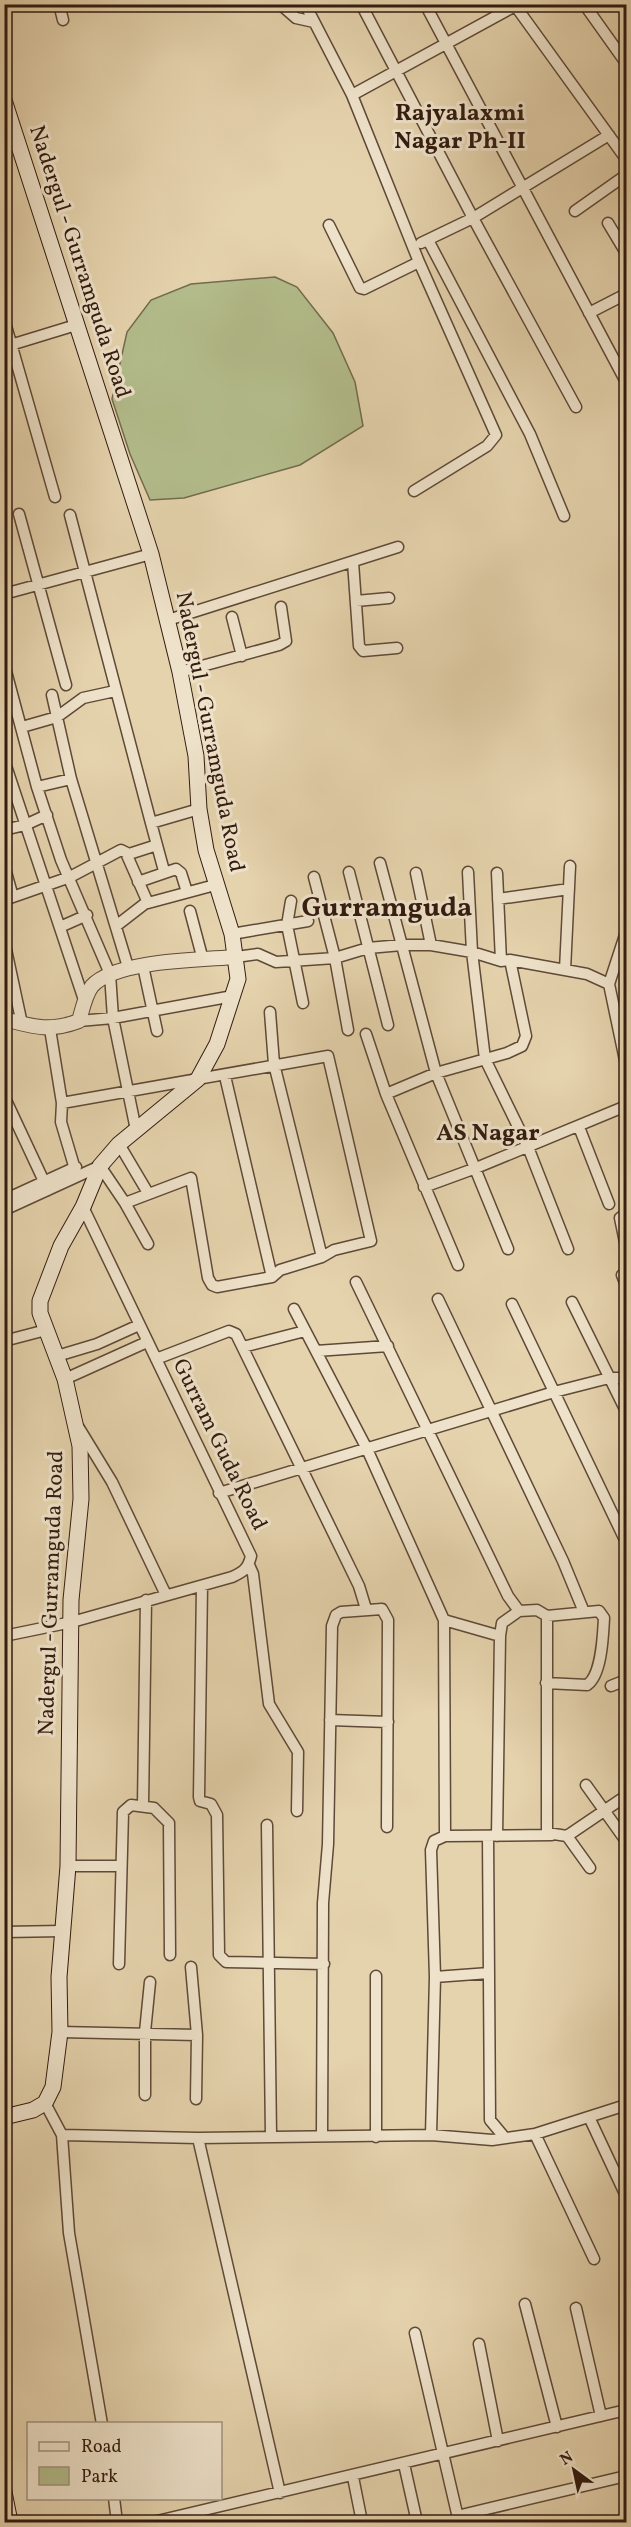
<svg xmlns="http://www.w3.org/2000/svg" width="631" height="2527" font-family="Vollkorn,serif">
<rect width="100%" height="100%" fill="#e5d3ad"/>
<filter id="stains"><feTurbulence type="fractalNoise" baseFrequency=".00333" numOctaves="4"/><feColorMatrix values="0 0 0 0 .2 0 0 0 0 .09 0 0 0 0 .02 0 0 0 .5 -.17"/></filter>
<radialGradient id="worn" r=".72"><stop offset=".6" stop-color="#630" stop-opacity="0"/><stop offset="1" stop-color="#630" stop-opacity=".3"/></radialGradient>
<!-- green -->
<path fill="#b3bc8b" stroke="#726c4e" stroke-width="1.5" d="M275,277L297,287L333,333L355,382L363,426L300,465L184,498L150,500L130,454L112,399L127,332L151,300L191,284Z"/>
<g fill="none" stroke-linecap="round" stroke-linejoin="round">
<!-- minor casing -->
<g stroke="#5f4937" stroke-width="13">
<path id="minor" d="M59,4L63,20
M280,4L296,18L314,22
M305,4L352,95L419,262L496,435L487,446L414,491
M361,4L473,218L576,407
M425,4L626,382
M514,4L626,159
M584,4L626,63
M352,95L515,6
M575,211L626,175
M608,223L626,253
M329,225L360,288L364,289L419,262
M428,240L530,434L564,516
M421,243L473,218L609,135
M589,313L626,294
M4,319L55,497
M4,347L76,325
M19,514L66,685
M70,515L151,823L199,809
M353,562L359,646L363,651L397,648
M4,594L151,554
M356,601L389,598
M232,617L242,656
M168,620L398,547
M4,664L37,787L61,860L110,974L113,1018L136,1130
M180,672L279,645L286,641L281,607
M52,695L71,779L128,967
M22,727L57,717L83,698L115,691
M4,760L85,1003
M37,787L71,779
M151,823L164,871
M4,830L25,825L47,815
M126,853L148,903L215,885
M380,863L436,1073L508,1249
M4,865L13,897
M349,872L388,1025
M468,872L472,952L485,1059L528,1147L568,1249
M416,873L431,945
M497,873L501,961
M314,877L335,958L348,1030
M138,882L176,869L181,873L187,892
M498,899L569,889
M4,900L70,877L121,850L129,854L157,845
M291,901L287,925L303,1003
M190,911L203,960
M116,926L147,902
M60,927L87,915
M626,932L609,984L626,1065
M232,934L308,921
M4,940L22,1024
M236,957L258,954L276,962L335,958L368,948L402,945H431L472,952L501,961L510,960L587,974L609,984
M143,966L157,1031
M565,970L570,866
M270,1012L274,1064L322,1257
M79,1021L113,1018L233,996
M50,1029L62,1103L61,1122L77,1176
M366,1034L386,1094L458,1265
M225,1076L272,1277
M386,1094L436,1073L507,1053L522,1046L526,1036L510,960
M4,1096L48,1190
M62,1103L328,1056L371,1241L334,1250L322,1257L280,1270L272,1277L217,1287L212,1285L208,1278L191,1178L125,1203
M579,1127L609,1204
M119,1144L148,1193
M424,1187L476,1168L626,1106
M4,1200L76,1167
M4,1210L100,1166L125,1203L148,1244
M626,1214L620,1218L626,1247
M622,1275L626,1285
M356,1282L508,1596L519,1611L537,1610L547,1616V1833L567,1836L626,1796
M438,1299L563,1561L584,1612
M572,1302L626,1411
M512,1304L626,1542
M294,1309L367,1449L444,1620L445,1836
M4,1341L46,1330
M243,1347L305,1331
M316,1351L388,1346
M57,1356L97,1344L139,1325
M156,1359L229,1331L236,1334L359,1586L366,1609
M65,1379L147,1342
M79,1428L112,1482L166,1595
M219,1493L554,1392L609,1378H626
M249,1565L253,1574L269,1704L298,1752L297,1811
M202,1586L199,1797L200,1801L211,1804L217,1815L219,1955L226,1962L324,1964
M444,1620L500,1636
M4,1636L72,1622L232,1577C243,1572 248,1569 251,1556L83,1207
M546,1683L587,1685C602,1675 603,1635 604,1618L599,1611L547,1616
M611,1686L626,1680
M330,1720L388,1722
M586,1785L626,1841
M143,1805L146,1600
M267,1825L271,2136
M488,1836L490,2120L505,2138
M497,1836L500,1636L502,1623L519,1611
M567,1836L590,1868
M68,1866H121
M4,1932L62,1931
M119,1964L123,1812L131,1805L154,1808L169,1823L170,1955
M191,1967L197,2035L196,2099
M376,1976V2137
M435,1977L489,1973
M60,2032L197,2035
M145,2095V2032L150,1982
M45,2103L62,2135L69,2233L102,2424
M589,2117L626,2196
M535,2134L594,2259
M62,2135L198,2138L431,2135L492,2140L535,2134L626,2105
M431,2135L435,1977L431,1850L434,1841L445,1836L552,1835
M322,2136L323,1903L328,1844L332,1626L336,1615L341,1612L382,1609L388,1620L387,1827
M198,2138L280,2493
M525,2304L557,2427
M576,2308L601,2416
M415,2333L459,2522
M479,2344L498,2441
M404,2464L417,2522
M353,2477L362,2522
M114,2498L117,2522
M457,2516L626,2476
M153,2522L626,2410"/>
</g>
<!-- tertiary casing -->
<g stroke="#5f4937" stroke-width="16">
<path id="tertiary" d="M4,1019C34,1027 50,1032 79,1021C82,1011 85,995 92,986C116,960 200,960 236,957"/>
</g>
<!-- secondary casing -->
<g stroke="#321b10" stroke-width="17">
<path id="secondary" d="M4,100L151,554L180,672L196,756L199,809L206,850L232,934L238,979L217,1044L198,1079L119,1144L100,1166L83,1207L61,1246L40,1301V1313L65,1379L80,1446L81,1499L71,1600L68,1866L59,1977L60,2032L53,2087L45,2103L33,2110L4,2117
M4,2492L10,2522"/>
</g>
<!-- minor -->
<use href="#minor" stroke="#eee2ca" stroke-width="10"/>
<!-- tertiary -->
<use href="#tertiary" stroke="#eee2ca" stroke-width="14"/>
<!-- secondary -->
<use href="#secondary" stroke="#eee2ca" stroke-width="15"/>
</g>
<g text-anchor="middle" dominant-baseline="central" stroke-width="6" stroke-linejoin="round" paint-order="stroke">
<!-- street labels -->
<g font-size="22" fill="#321b10" stroke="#eee2ca">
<text transform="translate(79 262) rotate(72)">Nadergul - Gurramguda Road</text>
<text transform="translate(209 732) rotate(79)">Nadergul - Gurramguda Road</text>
<text transform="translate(219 1445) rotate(64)">Gurram Guda Road</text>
<text transform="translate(52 1593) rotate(-88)">Nadergul - Gurramguda Road</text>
</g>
<!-- neighbourhood labels -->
<g font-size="24" font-weight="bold" fill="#321b10" stroke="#eee2ca">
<text x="460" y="114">Rajyalaxmi<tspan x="460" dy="28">Nagar Ph-II</tspan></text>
<text x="488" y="1134">AS Nagar</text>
</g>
<!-- district labels -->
<g font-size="28" font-weight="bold" fill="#321b10" stroke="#eee2ca">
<text x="387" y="908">Gurramguda</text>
</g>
</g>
<!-- margin -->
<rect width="631" height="2527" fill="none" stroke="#e5d3ad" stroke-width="24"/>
<rect x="6" y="6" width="619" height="2515" fill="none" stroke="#321b10" stroke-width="3"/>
<rect x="12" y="12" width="607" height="2503" fill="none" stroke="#321b10" stroke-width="1.5"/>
<!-- legend -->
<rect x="27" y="2422" width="195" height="78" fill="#eee2ca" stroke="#a39280" stroke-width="1.5"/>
<rect x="39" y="2442" width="30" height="9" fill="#eee2ca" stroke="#a39280" stroke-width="1.5"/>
<text x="81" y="2452" font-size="18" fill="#321b10">Road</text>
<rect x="39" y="2467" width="30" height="18" fill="#b3bc8b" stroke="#a39280" stroke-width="1.5"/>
<text x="81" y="2482" font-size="18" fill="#321b10">Park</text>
<!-- north arrow -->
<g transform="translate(574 2470) rotate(327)" stroke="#eee2ca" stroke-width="4.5" paint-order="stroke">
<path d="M0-4.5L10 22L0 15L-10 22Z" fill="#321b10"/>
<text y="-9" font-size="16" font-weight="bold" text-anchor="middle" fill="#321b10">N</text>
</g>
<rect width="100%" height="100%" filter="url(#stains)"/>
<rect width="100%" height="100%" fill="url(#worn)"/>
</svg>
